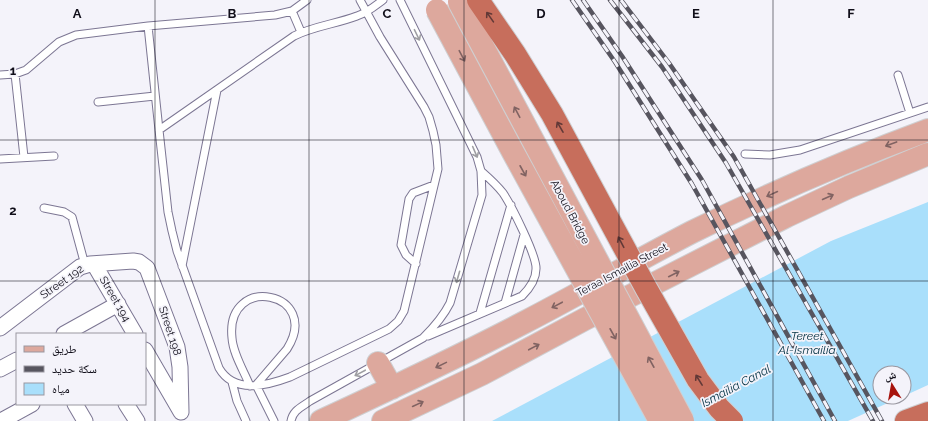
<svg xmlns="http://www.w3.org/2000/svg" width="928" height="421" font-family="Raleway,'Noto Naskh Arabic',sans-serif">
<rect width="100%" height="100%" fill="#f4f3fa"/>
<!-- water -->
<path fill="#a9dffb" d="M928,202V385L904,396V373H880V397H901L848,421H492L831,241Z"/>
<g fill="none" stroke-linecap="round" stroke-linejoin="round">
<!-- lane casing -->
<g stroke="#7c7693" stroke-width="9">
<path id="lane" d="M292,11L301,32
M148,26L159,130L168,212L172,231L177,251L219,368C234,394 266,386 290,377L389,329L398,321L404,311L438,169L436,145L433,131L429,117L424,107L380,37L360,0
M15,74L24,157
M0,75L15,74L26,70L59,42L76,35L148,26L275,15L292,11L307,0
M898,75L910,113
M98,102L155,96
M159,130L294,36C314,26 336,24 357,16C367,13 375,6 383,0
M745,154L770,155L800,150L928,107
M0,159L54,156
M44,208L64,212L72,217L85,265
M416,264L406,255L401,245L409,199L413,193L434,185
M182,266L217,90
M505,303L524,235
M480,313L511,205
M428,336L522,296C529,289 536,280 536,269C537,256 511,205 503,193C496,184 489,178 481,171
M232,382L237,401L246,421
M250,386C244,371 233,354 232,338C225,272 323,292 287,349L256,385L274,421
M291,421C293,410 302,407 310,401L423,338C434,327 443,317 450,303L482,195L481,171L477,157L400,0"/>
</g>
<!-- street casing -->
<g stroke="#7c7693" stroke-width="17">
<path id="street" d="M94,264L135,334
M0,328L80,267L90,264L133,261L139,262L147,268L177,347L180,367L181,412
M64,334L118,304
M145,350L181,412
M0,369L17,360
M75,404L85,421
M126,404L137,421
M1,421L32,404"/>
</g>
<!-- primary casing -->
<g stroke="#cfcfd1" stroke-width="24">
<path id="primary" d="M378,363L392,388
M321,421C390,389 458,357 525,322C581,293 636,261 692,232C769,194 847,160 928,130
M383,421L482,374L585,319L787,216L849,187L928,154"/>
</g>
<!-- highway casing -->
<g stroke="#cfcfd1" stroke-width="24">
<path id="highway" d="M906,421L928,413"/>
</g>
<!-- lane -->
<use href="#lane" stroke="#fff" stroke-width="7"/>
<!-- street -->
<use href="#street" stroke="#fff" stroke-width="15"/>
<!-- primary -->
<use href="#primary" stroke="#dda89d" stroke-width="22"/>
<!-- highway -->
<use href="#highway" stroke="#c76e5c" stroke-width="22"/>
<!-- rail casing -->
<g stroke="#57555f" stroke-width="4.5">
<path id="rail" d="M572,0L615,62L692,184L824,421
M583,0L622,56L702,180L835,421
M610,0L662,67L726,163L873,421
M621,0L669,63L734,157L882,421"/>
</g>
<!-- rail -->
<use href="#rail" stroke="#f4f3fa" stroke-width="3" stroke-dasharray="9" stroke-linecap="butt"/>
<!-- primary-bridge casing -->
<g stroke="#cfcfd1" stroke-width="24" stroke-linecap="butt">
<path id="primary-bridge" d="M459,2L683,421
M437,10L514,154L660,421"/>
</g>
<!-- highway-bridge casing -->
<g stroke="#cfcfd1" stroke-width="24" stroke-linecap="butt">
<path id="highway-bridge" d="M478,0L515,54L552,114L646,288L698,380L719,408L732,421"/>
</g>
<!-- primary-bridge -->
<use href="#primary-bridge" stroke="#dda89d" stroke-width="22"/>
<!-- highway-bridge -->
<use href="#highway-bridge" stroke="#c76e5c" stroke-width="22"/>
</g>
<!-- one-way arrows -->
<defs><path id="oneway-shaft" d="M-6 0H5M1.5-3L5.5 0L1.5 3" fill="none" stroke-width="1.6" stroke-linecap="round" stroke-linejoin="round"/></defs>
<g stroke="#623937">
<use href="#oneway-shaft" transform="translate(490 17) rotate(-125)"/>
<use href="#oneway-shaft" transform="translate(560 127) rotate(-120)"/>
<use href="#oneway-shaft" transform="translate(621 242) rotate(-118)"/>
<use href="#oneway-shaft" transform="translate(699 380) rotate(-122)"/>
</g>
<g stroke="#9f9fa3">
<use href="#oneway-shaft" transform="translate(417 35) rotate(64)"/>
<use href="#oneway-shaft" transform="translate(475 152) rotate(67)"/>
<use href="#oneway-shaft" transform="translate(458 277) rotate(106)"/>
<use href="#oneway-shaft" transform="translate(360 373) rotate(152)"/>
</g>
<g stroke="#816362">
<use href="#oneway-shaft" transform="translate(462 56) rotate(62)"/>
<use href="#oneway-shaft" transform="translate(517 112) rotate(-118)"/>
<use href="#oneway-shaft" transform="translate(891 144) rotate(160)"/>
<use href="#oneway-shaft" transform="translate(523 171) rotate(61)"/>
<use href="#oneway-shaft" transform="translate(772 194) rotate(155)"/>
<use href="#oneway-shaft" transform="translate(828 197) rotate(-24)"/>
<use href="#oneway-shaft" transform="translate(674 274) rotate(-27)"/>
<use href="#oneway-shaft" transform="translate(557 305) rotate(152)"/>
<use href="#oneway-shaft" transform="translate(613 334) rotate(61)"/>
<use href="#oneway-shaft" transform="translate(534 347) rotate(-28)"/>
<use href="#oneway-shaft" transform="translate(651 362) rotate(-119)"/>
<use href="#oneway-shaft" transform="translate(441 365) rotate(154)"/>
<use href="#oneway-shaft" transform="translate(418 404) rotate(-25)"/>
</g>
<!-- grid -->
<path fill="none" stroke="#100e19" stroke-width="1" stroke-opacity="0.55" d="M155,0V421M309,0V421M464,0V421M619,0V421M773,0V421M0,140H928M0,281H928"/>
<g text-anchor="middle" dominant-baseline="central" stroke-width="3.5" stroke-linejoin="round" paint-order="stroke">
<!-- street labels -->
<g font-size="11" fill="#100e19" stroke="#f4f3fa">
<text transform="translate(570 212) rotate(62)">Aboud Bridge</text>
<text transform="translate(622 270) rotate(-28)">Teraa Ismailia Street</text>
<text transform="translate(62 282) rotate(-35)">Street 192</text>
<text transform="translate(115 299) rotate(60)">Street 194</text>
<text transform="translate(170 331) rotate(72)">Street 198</text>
</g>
<!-- water labels -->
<g font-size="12" font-style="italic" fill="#013042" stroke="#f4f3fa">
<text x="807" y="336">Tereet<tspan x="807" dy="14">Al-Ismailia</tspan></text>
<text transform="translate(736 386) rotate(-28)">Ismaïlia Canal</text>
</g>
</g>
<g font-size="13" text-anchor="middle" font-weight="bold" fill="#100e19" stroke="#f4f3fa" stroke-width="3.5" stroke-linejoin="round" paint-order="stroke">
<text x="77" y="18">A</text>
<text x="232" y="18">B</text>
<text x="387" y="18">C</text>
<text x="541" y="18">D</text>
<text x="696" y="18">E</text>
<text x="851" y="18">F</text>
<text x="13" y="75">1</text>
<text x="13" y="215">2</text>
</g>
<!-- legend -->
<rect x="16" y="333" width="130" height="72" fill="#f4f3fa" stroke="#9997a0"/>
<rect x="24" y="346" width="20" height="6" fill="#dda89d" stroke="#9997a0"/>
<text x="52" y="353" font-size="12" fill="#100e19">طريق</text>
<rect x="24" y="366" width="20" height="6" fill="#57555f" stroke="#9997a0"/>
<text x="52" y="373" font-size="12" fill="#100e19">سكة حديد</text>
<rect x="24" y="383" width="20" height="12" fill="#a9dffb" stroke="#9997a0"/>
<text x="52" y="393" font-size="12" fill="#100e19">مياه</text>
<!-- north arrow -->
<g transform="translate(892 385) rotate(349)"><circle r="19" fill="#f4f3fa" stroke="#9997a0"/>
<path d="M0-3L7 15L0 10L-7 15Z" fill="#a7130d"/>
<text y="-6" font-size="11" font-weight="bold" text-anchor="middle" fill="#100e19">ش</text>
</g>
</svg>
